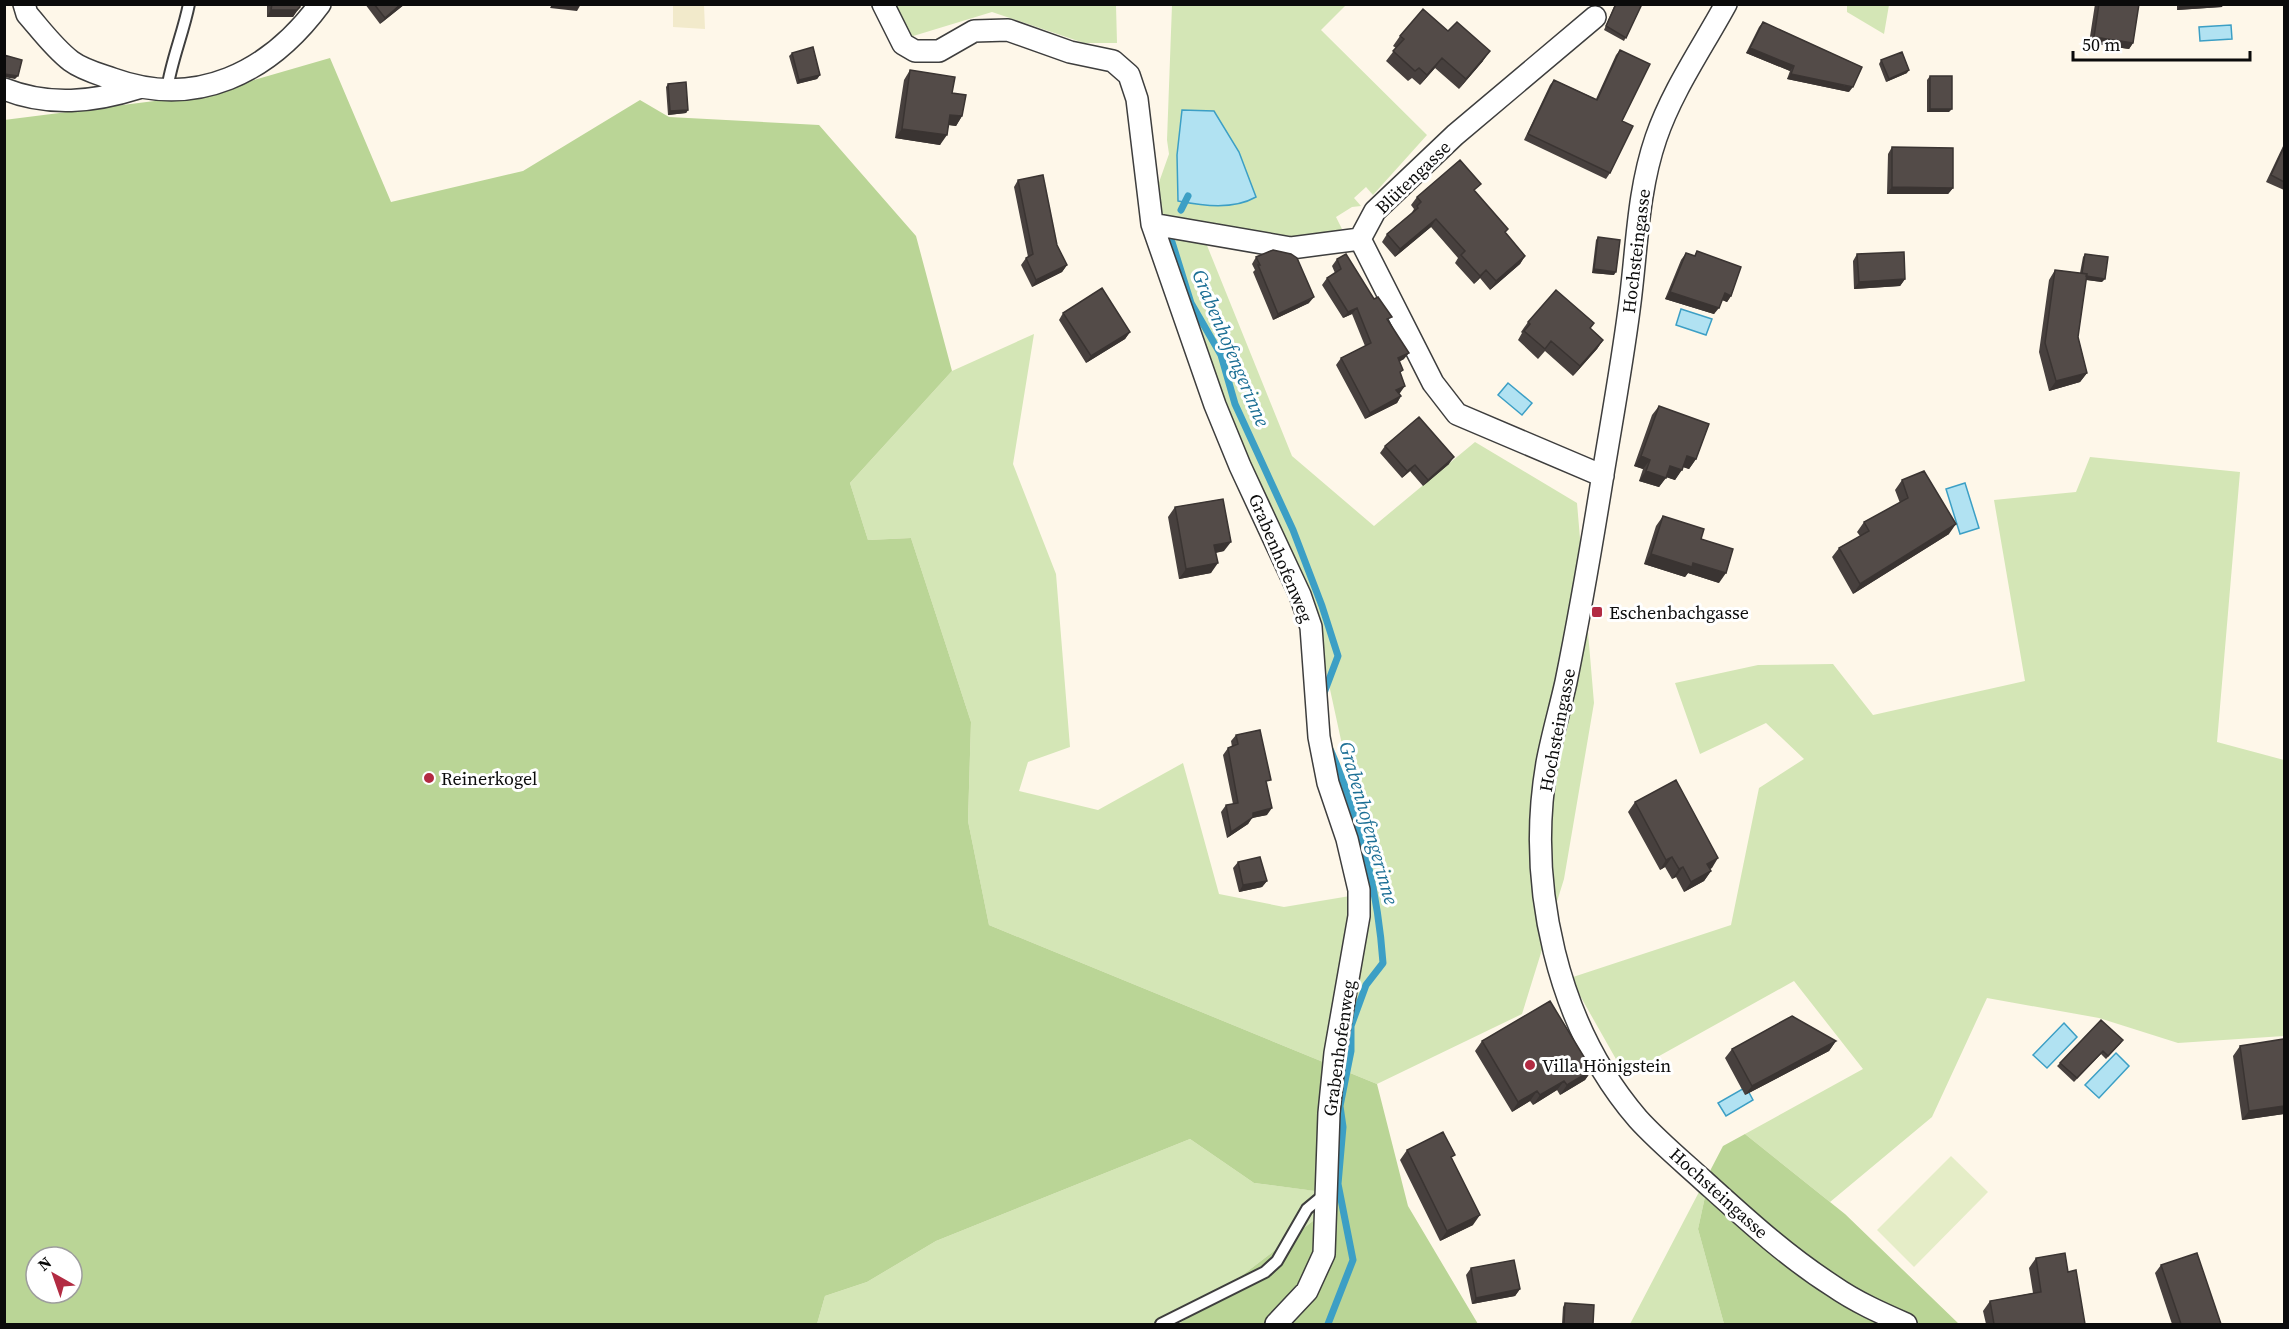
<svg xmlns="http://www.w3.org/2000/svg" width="2289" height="1329" font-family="'Source Serif 4',serif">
<rect width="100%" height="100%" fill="#fef7e9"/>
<!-- farmland -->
<path fill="#f2eacb" d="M673,5H704L705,29L673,27Z"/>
<!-- green -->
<path fill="#d4e6b6" d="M890,5H1116L1117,43H1084L992,12L910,37Z
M1172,5H1346L1321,30L1427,135L1373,195L1366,187L1354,198L1361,206L1352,207L1336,217L1342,229L1311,238L1245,231L1206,243L1292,456L1374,526L1475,442L1577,503L1594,703L1564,879L1522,1014L1377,1084L989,925L968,821L971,722L911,538L868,540L850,483L952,371L1034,334L1013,464L1056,574L1070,747L1028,762L1019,791L1098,810L1183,763L1219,894L1284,907L1374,892L1313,611L1240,466L1152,224L1157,188L1169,154L1167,140Z
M1847,5H1889L1884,34L1847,12Z
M2090,457L2240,472L2217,742L2284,760V1036L2178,1043L2099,1018L1987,998L1932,1117L1830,1202L1745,1134L1863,1069L1794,981L1625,1075L1570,978L1731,925L1759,788L1804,759L1766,723L1700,754L1675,683L1758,665L1833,664L1873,715L2025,681L1994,500L2076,492Z
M1190,1139L1254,1183L1316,1191L1322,1214L1179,1324H817L825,1296L867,1282L936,1241Z
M1711,1169L1698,1229L1724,1324H1630Z"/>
<!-- forest -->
<path fill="#bad596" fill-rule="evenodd" d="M330,58L391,202L523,171L640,100L669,117L819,125L916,236L952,371L850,483L868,540L911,538L971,722L968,821L989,925L1377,1084L1408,1206L1478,1324H1179L1322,1214L1315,1191L1254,1183L1190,1139L936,1241L867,1282L825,1296L817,1324H5L4,120L202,95ZM36,1257H72V1293H36Z
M1745,1134L1845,1214L1959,1324H1724L1698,1229L1711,1169L1723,1146Z"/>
<!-- pitch -->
<path fill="#e5edc7" d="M1951,1156L1988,1192L1914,1267L1877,1230Z"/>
<!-- water -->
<path fill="#b1e2f2" stroke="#3c9fc5" stroke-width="1.5" d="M2231,25L2232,39L2200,41L2199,27Z
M1182,110L1214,111L1239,152L1256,197C1233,210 1204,206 1178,201L1177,155Z
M1681,309L1712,319L1706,335L1676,325Z
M1508,383L1532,403L1522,415L1498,395Z
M1965,483L1979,528L1960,534L1946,489Z
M2064,1023L2077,1037L2047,1068L2033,1055Z
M2116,1053L2129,1066L2099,1098L2085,1085Z
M1746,1087L1753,1100L1726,1116L1718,1103Z"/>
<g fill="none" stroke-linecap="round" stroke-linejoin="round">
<!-- stream -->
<path stroke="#3c9fc5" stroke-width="7" d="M1181,210L1188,196
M1172,242L1191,303L1221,355L1235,404L1293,530L1322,606L1338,656L1324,693
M1328,1324L1353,1260L1338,1184L1343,1127L1340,1106L1351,1051V1026L1366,985L1383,963C1378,891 1359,817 1331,751"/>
<!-- lane casing -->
<g stroke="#3e3e3e" stroke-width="14">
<path id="lane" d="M167,90C171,61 183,34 189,4
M1161,1324L1265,1272L1277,1261L1307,1209L1325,1194"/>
</g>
<!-- street casing -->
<g stroke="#3e3e3e" stroke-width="24">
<path id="street" d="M24,4L27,14C41,30 54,48 71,61C83,70 99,74 113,79C196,109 269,73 320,4
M883,4L903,44L915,51H939L974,31L1008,30L1070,52L1113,61L1129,75L1137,99L1152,224L1215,405L1240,466L1300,595L1311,627L1319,737L1328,783L1347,839L1359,890V916L1335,1053L1329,1113L1324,1254L1307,1291L1276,1324
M1726,4C1702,48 1672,91 1656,138C1637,193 1637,252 1629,310C1622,364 1612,419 1603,474C1592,543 1580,613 1566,682C1560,709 1552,736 1547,763C1526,885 1557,1025 1638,1119C1658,1141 1682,1161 1704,1181C1745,1218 1786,1256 1833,1286C1856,1302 1881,1313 1906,1324
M4,89C49,107 94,102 138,88
M1152,224L1291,248L1360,239
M1360,239L1433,383L1457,414L1603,476
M1360,239L1375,211L1455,135L1595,17"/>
</g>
<!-- lane -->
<use href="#lane" stroke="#fff" stroke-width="10"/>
<!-- street -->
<use href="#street" stroke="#fff" stroke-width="21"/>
</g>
<!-- wall -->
<path fill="#47403e" d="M267,4H300L293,17H267Z
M365,4H405L380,24Z
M1615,4H1642L1624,41L1604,30Z
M2095,4H2139L2133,43L2129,49L2089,43Z
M2177,4H2223L2222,7L2177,10Z
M1763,22L1849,92L1787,79L1790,71L1746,53L1759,27Z
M1400,36L1483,61L1459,89L1435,68L1420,85L1412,78L1408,81L1386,61L1396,48L1393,46Z
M1620,50L1622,121L1610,173L1606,179L1524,140L1550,85L1554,80L1596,99L1616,55Z
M792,53L820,75L817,79L797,84L789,56Z
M1881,60L1907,73L1886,82L1879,64Z
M910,70L952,93L962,116L956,126L948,125L940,145L895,138L904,80Z
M1930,76L1949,112H1927V80Z
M668,84L688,110L686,113L668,115L666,87Z
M2284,144V190L2266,182Z
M1892,147L1953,188L1948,194H1887L1888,154Z
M1018,180L1057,245L1067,265L1062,272L1032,287L1021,265L1026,258L1028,257L1014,187Z
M1475,192L1508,229L1505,233L1525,256L1520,264L1490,290L1480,278L1474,284L1455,263L1458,258L1431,227L1395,257L1382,242L1387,234L1411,214L1414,209L1411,205L1417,197Z
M1598,237L1614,275L1592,273L1596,240Z
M1697,251L1731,296L1727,302L1722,300L1714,314L1665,299L1681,260L1686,253L1694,256Z
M1857,254L1905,279L1900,286L1854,289L1853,261Z
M2085,254L2102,282L2086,280L2078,337L2087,373L2080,382L2049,391L2039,352L2049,280L2055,270L2080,273L2083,257Z
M1256,257L1309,303L1273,320L1253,272L1255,270L1252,264Z
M1337,259L1374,299L1389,322L1404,359L1399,362L1401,374L1400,393H1399L1401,396L1397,403L1365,419L1336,365L1341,358L1365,346L1352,314L1343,318L1322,285L1327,278L1335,273L1332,266Z
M1063,313L1130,332L1125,339L1086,363L1059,320Z
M1528,322L1594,323L1590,328L1603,340L1597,349L1573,376L1545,351L1538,359L1518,340L1522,333L1521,332Z
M1659,406L1696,459L1689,469L1683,467L1675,480L1666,477L1659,487L1639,481L1643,469L1634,466L1652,415Z
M1385,446L1449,464L1423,486L1410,471L1402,478L1380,453Z
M1902,480L1949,534L1853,594L1832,557L1839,548L1860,536L1857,532L1864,522L1900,503L1895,490Z
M1175,507L1224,551L1216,553L1211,573L1179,579L1168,517Z
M1663,516L1701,539L1719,583L1688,573L1685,577L1644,564L1656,526Z
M1236,735L1267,786V815L1252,818L1248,824L1227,838L1221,812L1226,805L1233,804L1223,755L1228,748L1232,747L1231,741Z
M1635,802L1712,868L1709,869L1711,871L1704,881L1684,892L1676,877L1672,879L1665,867L1660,870L1628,812Z
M1238,862L1267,881L1262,887L1239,892L1233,868Z
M1482,1041L1592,1070L1585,1080L1560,1095L1557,1090L1533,1105L1530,1101L1512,1112L1475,1051Z
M1836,1041L1829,1051L1745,1095L1725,1058L1732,1049Z
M2121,1043L2106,1059L2101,1054L2074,1082L2057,1066L2060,1063Z
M2240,1046L2284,1114L2242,1120L2233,1056Z
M1407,1150L1452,1159L1473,1225L1440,1241L1400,1160Z
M2036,1258L2068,1272L2085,1324H1986L1983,1311L1990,1301L2033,1293L2029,1268Z
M2161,1265L2221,1324H2172L2155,1273Z
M1471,1268L1520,1289L1515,1296L1472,1304L1466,1275Z
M1565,1303L1593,1324H1562L1563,1307Z"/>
<!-- shaded-wall -->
<path fill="#3a3432" d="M401,4H405L380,24L385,18Z
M552,4H581L577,11L550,8Z
M2181,4H2223L2222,7L2177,10Z
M300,7L293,17H267L271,10Z
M2094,37L2133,43L2129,49L2089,43Z
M1750,48L1794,66L1790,71L1746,53Z
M1490,51L1483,61L1459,89L1466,79Z
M1442,58L1435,68L1420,85L1427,75Z
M1909,70L1907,73L1886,82L1889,79Z
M4,74L18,76L15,79L4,77Z
M1791,74L1853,87L1849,92L1787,79Z
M820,75L817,79L797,84L799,80Z
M1930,109H1952L1949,112H1927Z
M688,110L686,113L668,115L670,111Z
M950,115L962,116L956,126L943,124Z
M902,129L947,135L940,145L895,138Z
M1892,187L1953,188L1948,194H1887Z
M1436,219L1431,227L1395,257L1400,249Z
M1525,256L1520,264L1490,290L1496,281Z
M1067,265L1062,272L1032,287L1036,280Z
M1594,269L1616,272L1614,275L1592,273Z
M1486,270L1480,278L1474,284L1480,276Z
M2082,275L2105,279L2102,282L2080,279Z
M1905,279L1900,286L1854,289L1859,282Z
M1670,292L1719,308L1714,314L1665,299Z
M1725,293L1731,296L1727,302L1720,299Z
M1314,297L1309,303L1273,320L1278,314Z
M1357,308L1352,314L1343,318L1348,312Z
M1130,332L1125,339L1086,363L1091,356Z
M1603,340L1597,349L1573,376L1580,366Z
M1409,353L1404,359L1393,364L1398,358Z
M2087,373L2080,382L2049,391L2056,381Z
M1405,386L1400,393L1391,396L1396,390Z
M1401,396L1397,403L1365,419L1370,413Z
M1641,456L1650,460L1643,469L1634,466Z
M1687,456L1696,459L1689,469L1680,466Z
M1454,457L1449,464L1423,486L1428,480Z
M1415,465L1410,471L1402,478L1407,471Z
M1670,466L1682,470L1675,480L1663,476Z
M1646,471L1666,478L1659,487L1639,481Z
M1956,524L1949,534L1853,594L1860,584Z
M1231,542L1224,551L1207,554L1214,545Z
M1651,554L1693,563L1726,573L1719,583L1688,573L1685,577L1644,564Z
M1218,563L1211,573L1179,579L1186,569Z
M1272,808L1267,815L1252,818L1248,824L1227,838L1231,832L1253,813Z
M1672,857L1665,867L1660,870L1666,860Z
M1718,858L1712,868L1700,874L1707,864Z
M1683,867L1676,877L1672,879L1679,869Z
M1711,871L1704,881L1684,892L1691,882Z
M1267,881L1262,887L1239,892L1243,885Z
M1836,1041L1829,1051L1745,1095L1752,1086Z
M1592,1070L1585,1080L1560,1095L1567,1085Z
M1564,1081L1557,1090L1533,1105L1540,1095Z
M1537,1091L1530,1101L1512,1112L1518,1102Z
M2284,1106V1114L2242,1120L2249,1111Z
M1480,1215L1473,1225L1440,1241L1447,1231Z
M1520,1289L1515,1296L1472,1304L1476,1298Z"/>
<!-- building -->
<path fill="#534b48" stroke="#3a3432" stroke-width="1.5" d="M272,4H300V7L297,10H271Z
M374,4H401L385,18Z
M1616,4H1642L1626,38L1606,26Z
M2099,4H2139L2133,43L2094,37Z
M1423,9L1448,31L1457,22L1490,51L1466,79L1442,58L1427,75L1419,68L1415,71L1393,51L1404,39L1400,36Z
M1763,22L1862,67L1853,87L1791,74L1794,66L1750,48Z
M813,47L820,75L799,80L792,53Z
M1620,50L1650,64L1622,121L1633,126L1610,173L1528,134L1554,80L1597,100Z
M1902,52L1909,70L1889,79L1881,60Z
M4,55L22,60L18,76L4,74Z
M910,70L955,77L952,93L966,95L962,116L950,115L947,135L902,129Z
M1930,76H1952V109H1930Z
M686,82L688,110L670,111L668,84Z
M1892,147L1953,148V188L1892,187Z
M2284,147V182L2271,175Z
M1460,160L1481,184L1474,190L1508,229L1505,232L1525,256L1496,281L1486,270L1480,276L1461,255L1465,251L1436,219L1400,249L1387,234L1418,208L1417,206L1421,202L1417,197Z
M1043,175L1057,245L1067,265L1036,280L1026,258L1033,254L1018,180Z
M1598,237L1620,240L1616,272L1594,269Z
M1273,250L1291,254L1297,258L1314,297L1278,314L1258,265H1260L1256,257Z
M1697,251L1741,267L1731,296L1725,293L1719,308L1670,292L1686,253L1695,256Z
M1904,252L1905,279L1859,282L1857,254Z
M1346,254L1374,299L1378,297L1392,317L1387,319L1409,353L1398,358L1403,370L1400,372L1405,386L1396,390L1401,396L1370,413L1341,358L1371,343L1357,308L1348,312L1327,278L1341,269L1337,259Z
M2085,254L2108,257L2105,279L2086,276L2087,274L2082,273Z
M2055,270L2087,274L2078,337L2087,373L2056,381L2045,343Z
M1102,288L1130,332L1091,356L1063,313Z
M1556,290L1594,323L1590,328L1603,340L1580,366L1551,341L1545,349L1524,331L1530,324L1528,322Z
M1659,406L1709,424L1696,459L1687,456L1682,470L1670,466L1666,478L1646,471L1650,460L1641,456Z
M1419,417L1454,457L1428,480L1415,465L1407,471L1385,446Z
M1924,471L1956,524L1860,584L1839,548L1869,531L1864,522L1908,498L1902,480Z
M1223,499L1231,542L1214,545L1218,563L1186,569L1175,507Z
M1663,516L1704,529L1701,539L1733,549L1726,573L1693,563L1692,567L1651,554Z
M1260,730L1271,780L1266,781L1272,808L1253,813V817L1231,832L1226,805L1238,803L1228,748L1238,744L1236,735Z
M1676,780L1718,858L1707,864L1711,871L1691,882L1683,867L1679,869L1672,857L1666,860L1635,802Z
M1260,857L1267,881L1243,885L1238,862Z
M1550,1001L1592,1070L1567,1085L1564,1081L1540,1095L1537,1091L1518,1102L1482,1041Z
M1792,1016L1836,1041L1752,1086L1732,1049Z
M2101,1020L2123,1040L2108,1056L2103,1051L2077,1078L2060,1063Z
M2284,1039V1106L2249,1111L2240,1046Z
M1443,1132L1455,1155L1451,1157L1480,1215L1447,1231L1407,1150Z
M2065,1253L2068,1272L2076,1270L2085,1324H1994L1990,1301L2041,1292L2036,1258Z
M2197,1253L2221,1324H2181L2161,1265Z
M1514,1260L1520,1289L1476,1298L1471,1268Z
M1565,1303L1594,1305L1593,1324H1564Z"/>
<!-- markers -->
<g fill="#b22b42" stroke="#fff" stroke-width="2">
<rect x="1591" y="606" width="12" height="12" rx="3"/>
<circle cx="429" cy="778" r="6"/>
<circle cx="1530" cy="1065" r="6"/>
</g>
<g text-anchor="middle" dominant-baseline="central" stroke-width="6" stroke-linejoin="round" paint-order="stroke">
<!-- street labels -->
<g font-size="18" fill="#0b0b0b" stroke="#fff">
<text transform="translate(1413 177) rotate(-44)">Blütengasse</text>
<text transform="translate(1636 251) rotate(-83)">Hochsteingasse</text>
<text transform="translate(1281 558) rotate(67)">Grabenhofenweg</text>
<text transform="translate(1557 730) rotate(-79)">Hochsteingasse</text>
<text transform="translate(1339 1048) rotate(-82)">Grabenhofenweg</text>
<text transform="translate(1719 1193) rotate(42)">Hochsteingasse</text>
</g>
<!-- poi labels -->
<g font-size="18" fill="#0b0b0b" stroke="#fff" text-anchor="start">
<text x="1609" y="612">Eschenbachgasse</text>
<text x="441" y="778">Reinerkogel</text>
<text x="1542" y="1065">Villa Hönigstein</text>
</g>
<!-- water labels -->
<g font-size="20" font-style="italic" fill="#1c6f95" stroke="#fff">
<text transform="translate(1231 348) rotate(67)">Grabenhofengerinne</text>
<text transform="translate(1369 823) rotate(74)">Grabenhofengerinne</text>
</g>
</g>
<!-- border -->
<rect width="2289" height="1329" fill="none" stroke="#0b0b0b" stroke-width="12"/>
<!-- north arrow -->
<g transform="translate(54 1275) rotate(320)"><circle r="28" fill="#ffffff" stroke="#9d9d9d" stroke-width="1.5"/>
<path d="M0-4.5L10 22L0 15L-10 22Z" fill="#b22b42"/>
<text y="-9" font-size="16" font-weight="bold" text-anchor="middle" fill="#0b0b0b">N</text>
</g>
<!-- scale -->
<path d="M2073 51v9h177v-9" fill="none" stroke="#0b0b0b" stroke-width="3"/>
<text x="2082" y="51" font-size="18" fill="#0b0b0b" stroke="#ffffff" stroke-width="4.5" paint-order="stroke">50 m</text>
</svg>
